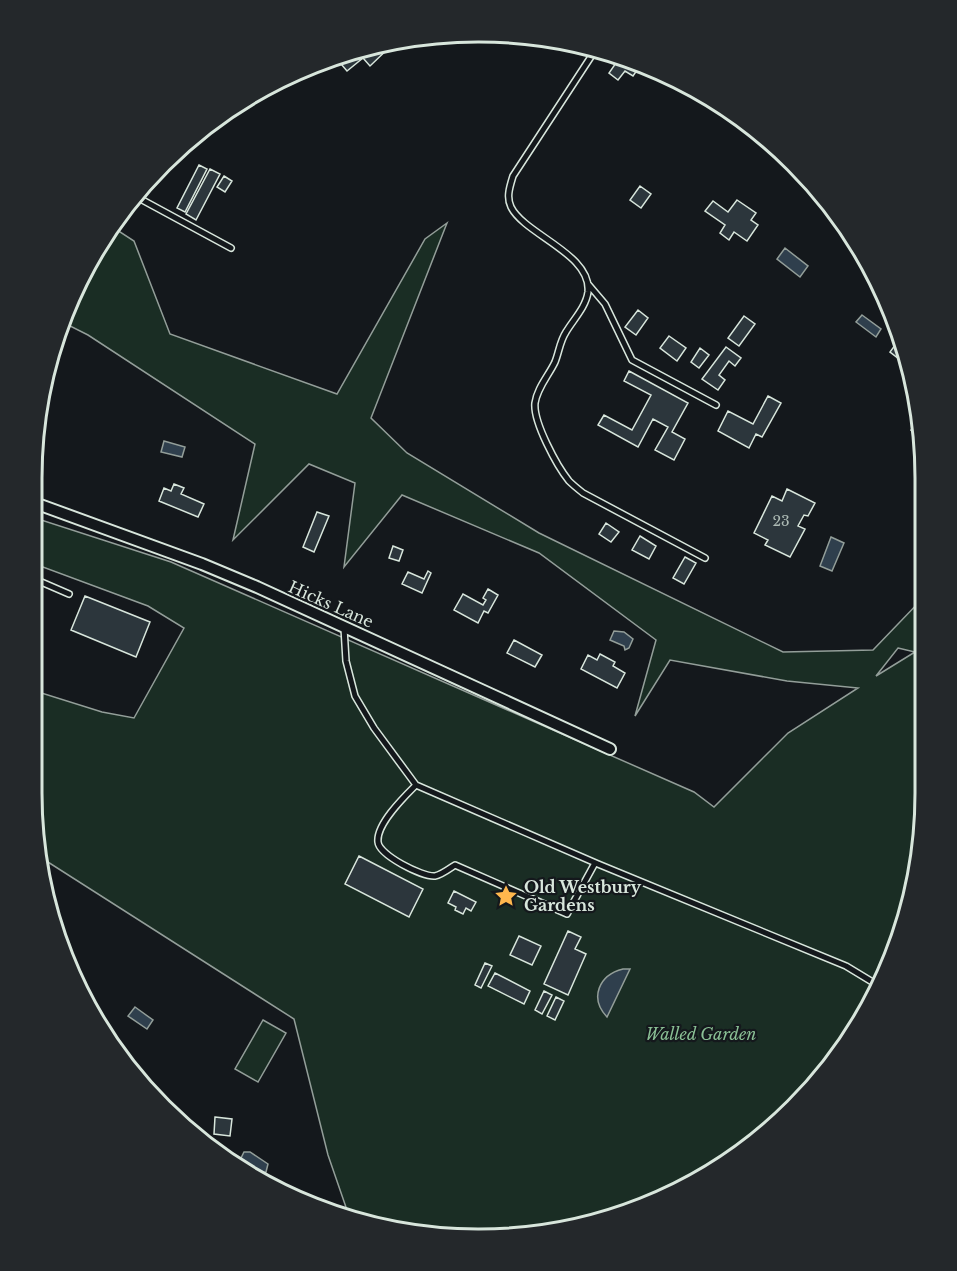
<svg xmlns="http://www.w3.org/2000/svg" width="957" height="1271" font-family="'Libre Baskerville',serif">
<rect width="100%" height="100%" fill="#14181c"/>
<!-- green -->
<path fill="#1a2d24" stroke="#939e99" stroke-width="1.5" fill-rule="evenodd" d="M447,223L371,418L407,453L539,533L783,652L873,650L922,599V851L902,936L865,1016L814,1087L727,1164L622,1216L507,1239L391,1231L349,1216L328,1155L294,1019L40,857L32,792V690L102,712L134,718L184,628L148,606L32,563V517L171,562L694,792L714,807L788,733L858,688L787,681L670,660L635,716L656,640L539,553L402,495L344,567L355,483L309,464L233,540L255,444L88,335L62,322L78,280L111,226L134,241L170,334L337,394L425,239ZM898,648L915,652L876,676Z
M263,1020L286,1033L258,1082L235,1069Z"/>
<!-- water -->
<path fill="#2f3f4d" stroke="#939e99" stroke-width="1.5" d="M785,248L808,266L800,277L777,259Z
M862,315L881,329L876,337L856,322Z
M164,441L185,447L182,457L161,452Z
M831,537L844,543L832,571L820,566Z
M614,631L624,632L633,639L629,648L625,650L624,646L610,640Z
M623,969H630L607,1017C589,998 599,975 623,969Z
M135,1007L153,1020L147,1029L128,1016Z
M244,1152H250L268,1164L266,1172C257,1176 245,1168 240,1160Z"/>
<!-- building -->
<path fill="#2c363c" stroke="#d8e6dc" stroke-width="1.5" d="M390,40L393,44L370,66L363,58L347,71L336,58L334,60L332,58Z
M620,57L642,63L633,76L625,71L618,80L609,73Z
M199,165L207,169L185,212L177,208Z
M210,169L220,174L196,220L186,214Z
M224,176L232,181L225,192L217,187Z
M640,186L651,194L641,208L630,200Z
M737,200L756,213L751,220L758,225L747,241L734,232L729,240L720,233L725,225L705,211L713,201L728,212Z
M638,310L648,318L636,335L625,327Z
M744,316L755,324L739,346L728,338Z
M899,329L908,363L907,365L890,352L901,337L896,333Z
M669,336L686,348L677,361L660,348Z
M726,347L741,358L735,366L729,361L719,375L725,380L718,390L702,379Z
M700,348L709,355L699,368L691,362Z
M629,371L688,403L672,432L685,439L674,460L655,450L668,427L653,419L638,447L598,425L604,415L632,430L651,395L624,381Z
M768,396L781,403L762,437L756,434L749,448L718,431L728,411L753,424Z
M918,421L922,424V438L911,430Z
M174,484L184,488L181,494L204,504L198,517L159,501L164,488L171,491Z
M787,489L815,503L808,516L804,515L798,526L805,529L790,557L765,545L768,540L754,533L772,496L782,501Z
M317,512L329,516L314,552L303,547Z
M606,523L619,532L611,542L599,534Z
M640,536L656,546L649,559L632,550Z
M393,546L403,550L399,561L389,558Z
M685,557L696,563L684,584L673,578Z
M428,571L431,573L422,593L402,584L408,572L424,579Z
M488,589L498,595L488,613L484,611L478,623L454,610L463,594L483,605L486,600L483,598Z
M85,596L150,622L136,657L71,630Z
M514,640L542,655L535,667L507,653Z
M600,654L615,662L613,666L625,673L617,688L581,669L588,655L597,660Z
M359,856L423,889L409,917L345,884Z
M454,891L476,902L471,911L466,908L463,914L455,910L456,907L448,903Z
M568,931L581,937L575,949L586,954L568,995L544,984Z
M519,936L541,946L532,965L510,955Z
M485,963L492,966L481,988L475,985Z
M495,973L530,991L524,1004L488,986Z
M544,991L552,995L542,1014L535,1010Z
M556,997L564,1001L555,1020L547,1016Z
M215,1117L232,1119L230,1136L214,1134Z"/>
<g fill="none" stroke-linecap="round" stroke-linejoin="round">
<!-- service casing -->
<g stroke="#d8e6dc" stroke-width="8">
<path id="service" d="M596,49L513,176C510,186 506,197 511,207C525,235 592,254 588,292C586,307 573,320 566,332C560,341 559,352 555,362C549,375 537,388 535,403C533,422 557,466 569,481C573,485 578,489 583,493L705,558
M135,196L231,248
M588,284L605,304L632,360L716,405
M32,578L69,594
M344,628L346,661L355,696L374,728L416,785L598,864L846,966L879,986
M416,785C405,796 376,824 378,842C379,855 422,877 435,876C441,875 449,869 455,865L567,914L595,863"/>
</g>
<!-- minor casing -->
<g stroke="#d8e6dc" stroke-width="14">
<path id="minor" d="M32,502L202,564L257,587L610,749"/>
</g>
<!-- service -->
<use href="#service" stroke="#14181c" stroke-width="5"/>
<!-- minor -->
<use href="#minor" stroke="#14181c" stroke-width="10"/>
</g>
<!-- icons -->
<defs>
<g id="sight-bare" transform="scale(1.8)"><path d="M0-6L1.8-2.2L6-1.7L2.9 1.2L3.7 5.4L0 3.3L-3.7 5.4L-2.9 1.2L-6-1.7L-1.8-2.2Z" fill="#ffb74d" stroke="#14181c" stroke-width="2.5" paint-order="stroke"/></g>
</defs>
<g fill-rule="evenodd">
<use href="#sight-bare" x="506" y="896"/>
</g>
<g text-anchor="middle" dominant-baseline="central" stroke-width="4.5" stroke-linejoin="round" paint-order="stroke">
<!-- number labels -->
<g font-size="14" fill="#adbab4">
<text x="781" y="521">23</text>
</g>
<!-- street labels -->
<g font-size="16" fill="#d8e6dc" stroke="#14181c">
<text transform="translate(331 604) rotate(24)">Hicks Lane</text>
</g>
<!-- poi labels -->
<g font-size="16" font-weight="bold" fill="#d8e6dc" stroke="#14181c" text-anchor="start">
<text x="524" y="887">Old Westbury<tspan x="524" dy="18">Gardens</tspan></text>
</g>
<!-- park labels -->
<g font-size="16" font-style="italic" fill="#8ac095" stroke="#14181c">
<text x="701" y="1034">Walled Garden</text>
</g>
</g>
<!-- crop -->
<path d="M0 0H957V1271H0ZM478 42H479A436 436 0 0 1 915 478V793A436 436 0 0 1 479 1229H478A436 436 0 0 1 42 793V478A436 436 0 0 1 478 42Z" fill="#24282b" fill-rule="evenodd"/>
<path fill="none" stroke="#d8e6dc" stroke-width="3" d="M478 42H479A436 436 0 0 1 915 478V793A436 436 0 0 1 479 1229H478A436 436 0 0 1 42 793V478A436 436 0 0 1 478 42Z"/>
</svg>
